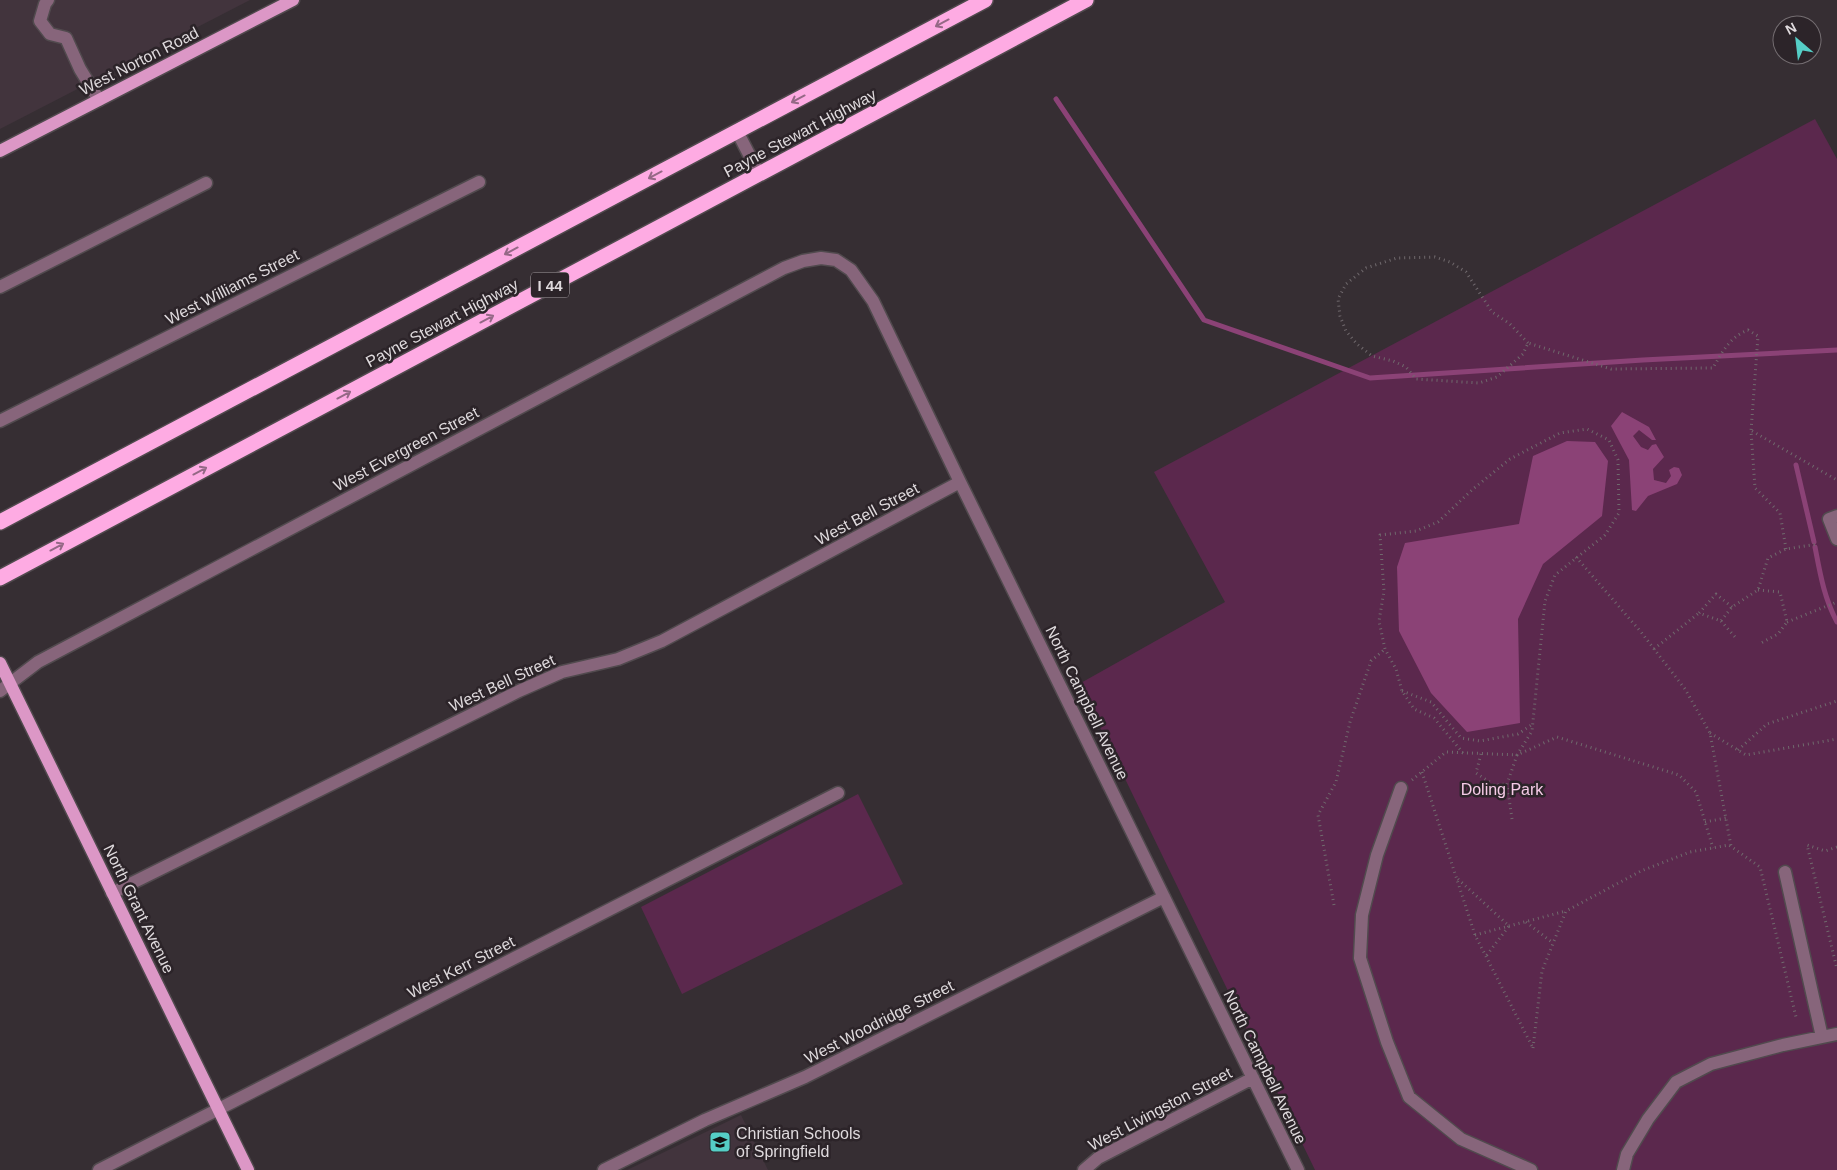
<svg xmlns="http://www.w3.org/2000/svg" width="1837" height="1170" font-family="Helvetica,sans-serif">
<rect width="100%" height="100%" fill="#362e33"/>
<!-- built -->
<path fill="#42343d" d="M0,0H250L0,129Z
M741,1115L768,1170H627Z"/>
<!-- green -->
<path fill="#5b284d" d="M1815,119L1837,159V1170H1315L1079,684L1225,602L1154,472Z
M858,794L903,884L682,994L641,907Z"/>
<!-- water -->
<path fill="#8b4276" d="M1622,412L1649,427L1656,440H1652L1639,430L1633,436L1641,447L1648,450L1652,445L1656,444L1664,457L1653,469L1654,480L1666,483L1671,476L1669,470L1674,467L1679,468L1682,475L1677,484L1648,496L1636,511L1632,510L1629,460L1611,426Z
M1567,441L1595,442L1608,461L1602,516L1543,564L1518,619L1520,723L1467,732L1431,693L1399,631L1397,567L1405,543L1519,524L1533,456Z"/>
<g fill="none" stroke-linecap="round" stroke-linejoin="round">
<!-- stream -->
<path stroke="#8b4276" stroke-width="5" d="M1056,99L1204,320L1370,378L1643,360L1837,350
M1796,465L1814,542
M1815,547C1820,573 1824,598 1837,622"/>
<!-- minor casing -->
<g stroke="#514a4e" stroke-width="15">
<path id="minor" d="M48,0L45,4L40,21L50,34L66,38L80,69L99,100
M737,131L759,174
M0,287L206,183
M0,421L479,182
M1837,516L1829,519L1837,539
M0,691L38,662L784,268L803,261L821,258L836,260L851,270L873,301L960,482L1298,1170
M1401,788L1377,855L1362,915L1360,958L1387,1042L1409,1097L1461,1139L1531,1170
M1785,872L1822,1037
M112,893L519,691L562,672L618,659L662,641L960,482
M99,1170L838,793
M604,1170L705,1120L805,1077L1164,897
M1084,1170L1098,1158L1253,1078
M1623,1170L1627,1154L1648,1119L1676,1082L1711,1064L1783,1045L1837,1034"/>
</g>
<!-- major casing -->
<g stroke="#514a4e" stroke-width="15">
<path id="major" d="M0,151L293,0
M0,663L248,1170"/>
</g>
<!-- highway casing -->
<g stroke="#514a4e" stroke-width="18">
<path id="highway" d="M0,522L985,0
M0,578L1086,0"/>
</g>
<!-- path -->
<path stroke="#70696d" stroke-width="3" stroke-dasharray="1 4" stroke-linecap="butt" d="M1528,343L1510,324L1492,312L1466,272L1450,262L1435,257L1397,258L1366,268L1346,284L1338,299L1340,316L1346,331L1357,344L1372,356L1393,361L1406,367L1416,379L1479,383L1497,377L1523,354L1528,343L1611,369L1713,368C1722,352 1730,337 1748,330L1758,336L1751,431L1755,488L1780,513L1786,549
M1752,431L1837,480
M1576,557L1641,632L1685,689L1710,733L1731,846
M1758,590L1780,592L1787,622L1778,634L1761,643
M1732,607L1716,594L1699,613L1721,621L1732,607L1758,590L1768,558L1786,549L1818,544
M1721,621L1735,637
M1787,622L1837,602
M1654,649L1699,613
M1402,691L1431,702L1461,738L1480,741L1518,734L1533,724
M1710,733L1746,755L1837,739
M1738,750L1767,724L1837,701
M1481,754L1476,773L1494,785L1507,784
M1422,772L1475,935L1533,1048
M1412,780L1446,752L1517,755L1532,731L1545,601L1555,575L1605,535L1619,513L1618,460L1609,440L1587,429L1560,433L1510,459L1473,489L1438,522L1416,531L1380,535L1384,591L1379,621L1385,649L1396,669L1402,691L1414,709L1434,718L1463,753
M1512,819L1507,784L1517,755L1557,737L1679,775L1696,792L1713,848
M1705,822L1726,818
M1837,847L1825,851L1807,845L1837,969
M1458,879L1509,926L1486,956
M1334,905L1318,815L1336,782L1350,722L1371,661L1385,649
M1526,922L1553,943
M1475,935L1566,911
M1533,1048L1542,971L1566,911L1641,871L1690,852L1729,845L1760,867L1796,1017"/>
<!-- minor -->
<use href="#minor" stroke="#87657b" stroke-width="12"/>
<!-- major -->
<use href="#major" stroke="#dc97c6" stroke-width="12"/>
<!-- highway -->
<use href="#highway" stroke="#feabe3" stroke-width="15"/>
</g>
<!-- one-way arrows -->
<defs><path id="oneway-shaft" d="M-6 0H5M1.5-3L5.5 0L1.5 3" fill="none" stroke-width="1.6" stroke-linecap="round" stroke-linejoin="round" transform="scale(1.25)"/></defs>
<g stroke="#956886">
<use href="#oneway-shaft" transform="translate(942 23) rotate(152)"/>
<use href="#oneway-shaft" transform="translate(798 99) rotate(152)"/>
<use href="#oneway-shaft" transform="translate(655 175) rotate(152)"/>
<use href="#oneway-shaft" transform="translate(511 251) rotate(152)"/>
<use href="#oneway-shaft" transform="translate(487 319) rotate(-28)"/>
<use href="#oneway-shaft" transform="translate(344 395) rotate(-28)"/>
<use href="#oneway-shaft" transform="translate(200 471) rotate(-28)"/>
<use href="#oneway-shaft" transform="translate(57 547) rotate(-28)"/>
</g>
<!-- icons -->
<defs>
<g id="school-square" transform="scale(1.125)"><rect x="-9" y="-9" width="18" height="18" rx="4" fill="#55cec6" stroke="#2c2429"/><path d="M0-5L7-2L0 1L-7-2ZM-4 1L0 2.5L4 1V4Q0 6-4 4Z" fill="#111"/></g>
</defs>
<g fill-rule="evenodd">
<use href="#school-square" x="720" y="1142"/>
</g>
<g text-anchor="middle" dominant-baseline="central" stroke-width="5" stroke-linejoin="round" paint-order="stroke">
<!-- shield labels -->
<rect fill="#2c2429" stroke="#a9a3a7" stroke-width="1" x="531" y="272.5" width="38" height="25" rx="4"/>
<g font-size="15" font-weight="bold" fill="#dfdadd">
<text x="550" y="285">I 44</text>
</g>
<!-- street labels -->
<g font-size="16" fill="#dfdadd" stroke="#2c2429">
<text transform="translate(139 61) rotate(-27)">West Norton Road</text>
<text transform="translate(800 133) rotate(-28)">Payne Stewart Highway</text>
<text transform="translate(232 287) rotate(-27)">West Williams Street</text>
<text transform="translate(442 323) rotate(-28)">Payne Stewart Highway</text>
<text transform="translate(406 449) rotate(-28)">West Evergreen Street</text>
<text transform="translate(867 514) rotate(-28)">West Bell Street</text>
<text transform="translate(502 683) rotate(-25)">West Bell Street</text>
<text transform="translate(1087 703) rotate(64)">North Campbell Avenue</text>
<text transform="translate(139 909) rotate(64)">North Grant Avenue</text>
<text transform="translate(461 967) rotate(-27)">West Kerr Street</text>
<text transform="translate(879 1022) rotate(-27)">West Woodridge Street</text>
<text transform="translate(1265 1067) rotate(64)">North Campbell Avenue</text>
<text transform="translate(1160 1109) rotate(-28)">West Livingston Street</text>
</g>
<!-- park labels -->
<g font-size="16" fill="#f6cbe7" stroke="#2c2429">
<text x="1502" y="789">Doling Park</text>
</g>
<!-- poi labels -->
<g font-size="16" fill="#dfdadd" stroke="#2c2429" text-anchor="start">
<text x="736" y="1133">Christian Schools<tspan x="736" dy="18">of Springfield</tspan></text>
</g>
</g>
<!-- north arrow -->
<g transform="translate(1797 40) rotate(332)"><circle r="24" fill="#2c2429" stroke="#746d71"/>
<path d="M0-4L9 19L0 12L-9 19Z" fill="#55cec6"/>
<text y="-8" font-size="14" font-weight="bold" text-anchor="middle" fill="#dfdadd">N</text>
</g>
</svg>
